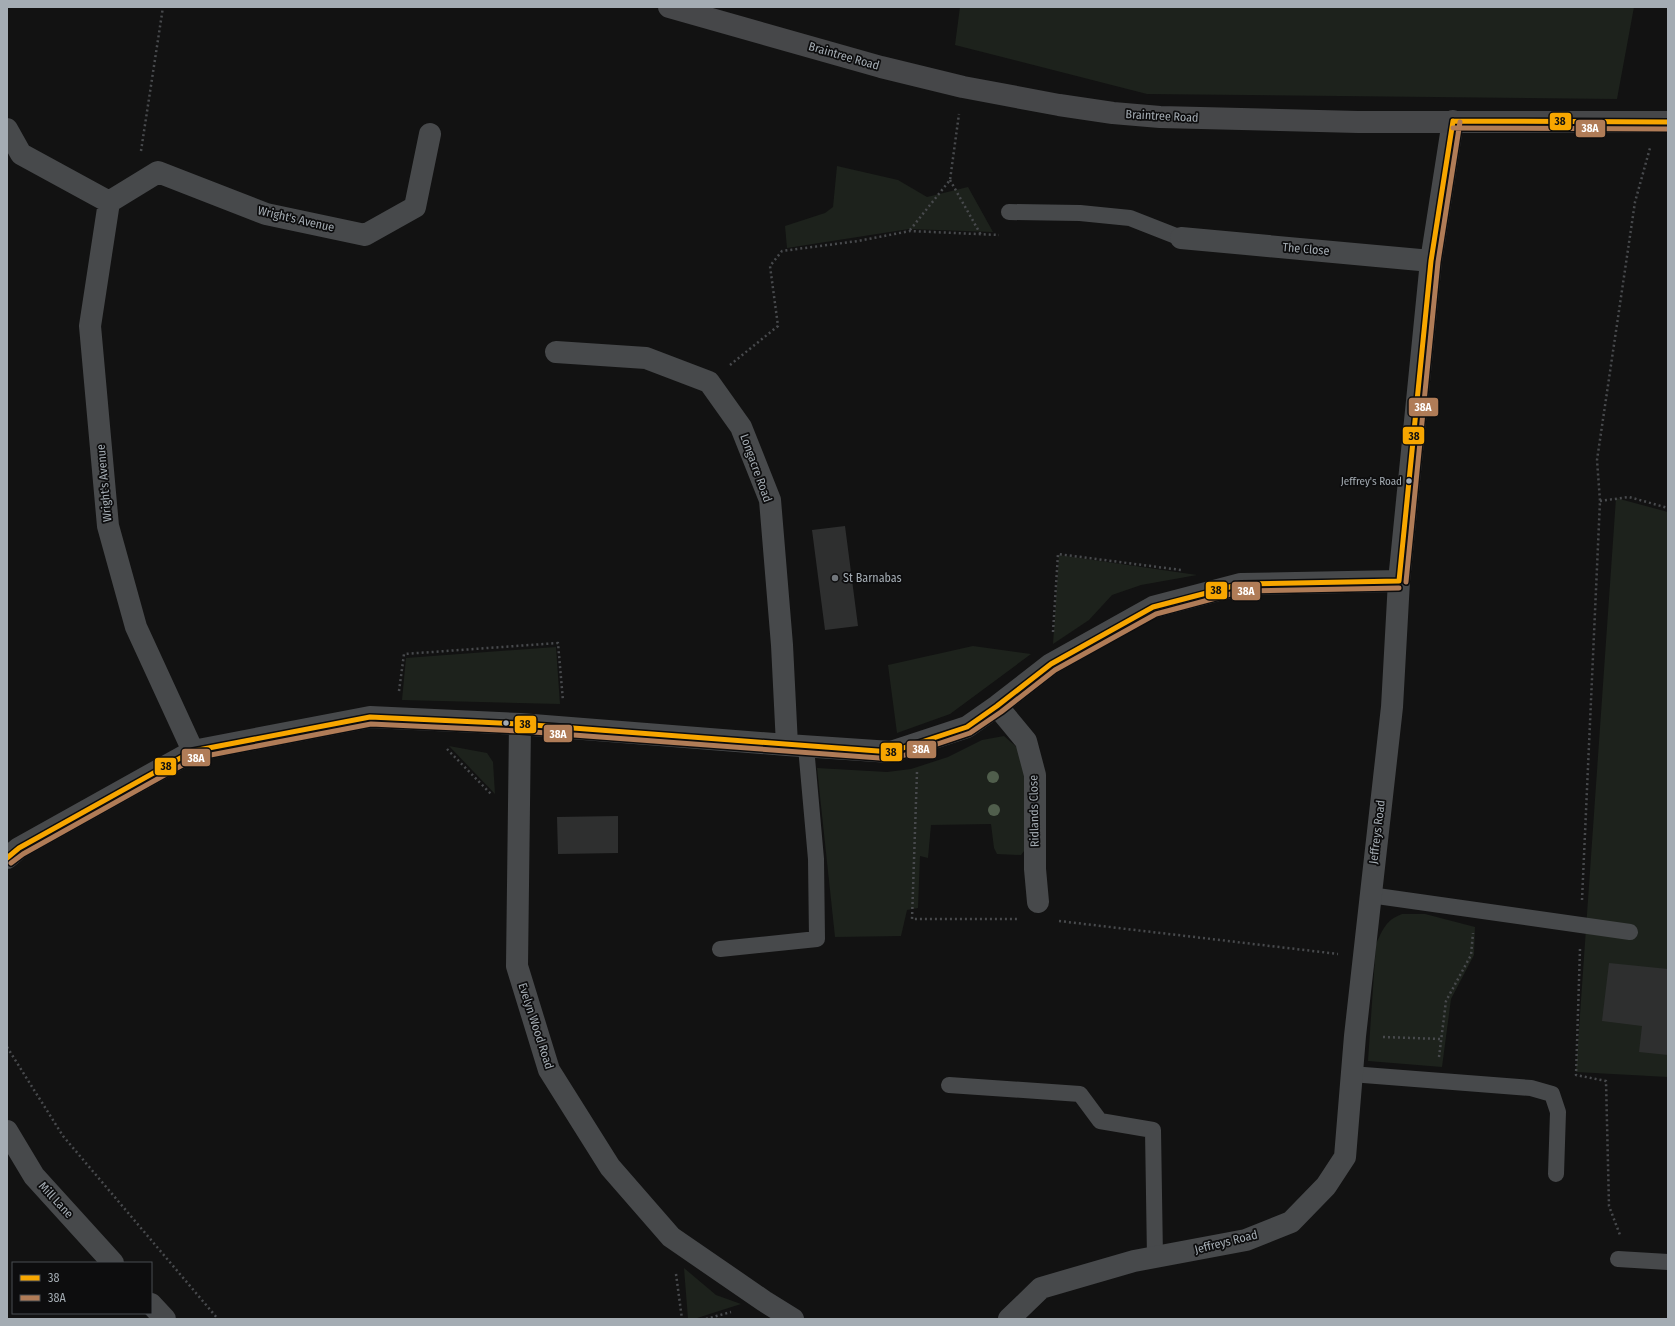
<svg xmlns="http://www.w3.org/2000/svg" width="1675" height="1326" font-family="'Fira Sans Condensed',sans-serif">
<rect width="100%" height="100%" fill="#121212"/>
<!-- green -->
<path fill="#1d221c" d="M960,7H1634L1617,99L1147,94L955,45Z
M837,166L898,180L927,197L968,187L993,232L909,229L787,248L785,226L825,213L833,207Z
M1616,498L1668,512V1077L1576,1072Z
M1059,555L1197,575L1141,585L1112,595L1089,620L1053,644Z
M973,646L1031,654L950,714L897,733L888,665Z
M556,647L560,704L402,700L406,658Z
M1004,736L1019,749L1027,771L1028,846L1021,855L997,854L994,848L991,824L931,825L928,858L920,856L918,908L907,910L901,936L835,937L817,768L887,772L911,769L948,757L982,740Z
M449,746L487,753L493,762L495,794Z
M1402,914H1425L1475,927L1474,955L1451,999L1442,1067L1368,1061L1376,944C1383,929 1386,920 1402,914Z
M684,1268L716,1295L741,1304L694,1319H688Z"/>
<!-- building -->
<path fill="#2e2f2f" d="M845,526L858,626L825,630L812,530Z
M618,816V853L558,854L557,817Z
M1609,963L1668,969V1055L1639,1052L1642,1026L1602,1021Z"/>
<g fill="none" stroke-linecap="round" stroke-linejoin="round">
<!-- path -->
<path stroke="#484a4d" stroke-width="2.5" stroke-dasharray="2 3" stroke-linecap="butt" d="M141,151L163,7
M950,180L981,235
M910,230L950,180L959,114
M730,365L778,326L770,266L782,251L858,241L910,231L999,235
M1600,501L1629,497L1668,508
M1053,632L1058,554L1181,570
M399,691L404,654L558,643L563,701
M447,749L491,794
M917,772L912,919H1018
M1582,900L1600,501L1597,460L1635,202L1650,148
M1059,921L1338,954
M1580,949L1576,1075L1606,1081L1609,1206L1620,1235
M1383,1037L1441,1039
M7,1047L63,1136L218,1319
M1439,1057L1446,1001L1471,955L1473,933
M676,1274L682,1319
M706,1319L731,1312"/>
<!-- service -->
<path stroke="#47494b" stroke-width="16" d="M1009,212L1080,213L1130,218L1181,238
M1370,895L1630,932
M720,949L817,939L816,859L806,747
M1351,1074L1531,1088L1552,1094L1558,1112L1556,1174
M949,1085L1080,1094L1100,1121L1153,1130L1155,1258
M1618,1259L1668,1262"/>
<!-- minor -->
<path stroke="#47494b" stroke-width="22" d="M7,129L21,154L109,202
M1181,238L1431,261
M556,352L646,358L709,382L741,427L770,500L782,645L787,745
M997,706L1026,741L1035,775V869L1038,902
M520,724L517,966L549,1070L610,1167L671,1237L764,1301L793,1319
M193,751L136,627L108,526L90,326L109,202L158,172L266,214L365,235L415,207L430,134
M7,858L19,848L193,751L370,717L520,724L787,745L891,752L967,727L997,706L1051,664L1153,607L1241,584L1399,581
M7,1131L34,1176L113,1263
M151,1304L165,1319
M1009,1319L1041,1288L1134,1261L1246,1240L1291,1222L1326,1186L1345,1157L1355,1036L1392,707L1399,581L1431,261L1453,121"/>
<!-- secondary -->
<path stroke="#464749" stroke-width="22" d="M669,7L881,67L963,87L1059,105L1113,113L1160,117L1358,122H1668"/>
<!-- bus-1 casing -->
<g stroke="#0d0d0e" stroke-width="8">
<path id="bus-1" d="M1453,121L1668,122
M1399,581L1431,261L1453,121
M7,858L19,848L193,751L370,717L520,724L891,752L967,727L997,706L1051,664L1153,607L1241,584L1399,581"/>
</g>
<!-- bus-2 casing -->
<g stroke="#0d0d0e" stroke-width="8">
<path id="bus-2" d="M1453,128L1668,129
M1406,582L1438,262L1460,122
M11,863L23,854L195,758L371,724L520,731L893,759L970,733L1001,712L1055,670L1156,614L1242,591L1399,588"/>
</g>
<!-- bus-1 -->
<use href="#bus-1" stroke="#f7a600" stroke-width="5"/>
<!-- bus-2 -->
<use href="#bus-2" stroke="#b07c57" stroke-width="5"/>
</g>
<!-- trees -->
<g fill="#505e4c">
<circle cx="993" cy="777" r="6"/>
<circle cx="994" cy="810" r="6"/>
</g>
<!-- markers -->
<g fill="#a4acb3" stroke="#0d0d0e" stroke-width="1.5">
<circle cx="1409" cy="481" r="3.5"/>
<circle cx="506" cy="723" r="3.5"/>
</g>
<circle fill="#71767b" stroke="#0d0d0e" stroke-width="1.5" cx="835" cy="578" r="4"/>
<g text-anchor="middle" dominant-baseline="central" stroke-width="3.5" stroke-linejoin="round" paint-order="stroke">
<!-- bus labels -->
<g font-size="11" fill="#a4acb3" stroke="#0d0d0e" text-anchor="end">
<text x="1402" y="481">Jeffrey's Road</text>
</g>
<!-- street labels -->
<g font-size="12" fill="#a4acb3" stroke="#0d0d0e">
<text transform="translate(844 56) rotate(16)">Braintree Road</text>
<text transform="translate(1162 116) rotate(3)">Braintree Road</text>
<text transform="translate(296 219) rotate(13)">Wright's Avenue</text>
<text transform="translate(1306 249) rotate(5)">The Close</text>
<text transform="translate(756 468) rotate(70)">Longacre Road</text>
<text transform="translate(104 483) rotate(-95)">Wright's Avenue</text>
<text transform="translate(1034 811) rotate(-91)">Ridlands Close</text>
<text transform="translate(1377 832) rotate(-83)">Jeffreys Road</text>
<text transform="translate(536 1026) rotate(72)">Evelyn Wood Road</text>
<text transform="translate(56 1200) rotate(47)">Mill Lane</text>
<text transform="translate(1226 1242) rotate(-14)">Jeffreys Road</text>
</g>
<!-- poi labels -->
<g font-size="12" fill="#a4acb3" stroke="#0d0d0e" text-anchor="start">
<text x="843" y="578">St Barnabas</text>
</g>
</g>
<g stroke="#0d0d0e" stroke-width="1.5">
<rect x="1549" y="112" width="23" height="19" rx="4" fill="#f7a600"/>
<rect x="1575" y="119" width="31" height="19" rx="4" fill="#b07c57"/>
<rect x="1408" y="397" width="31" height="20" rx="4" fill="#b07c57"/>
<rect x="1402" y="426" width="23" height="19" rx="4" fill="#f7a600"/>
<rect x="1205" y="581" width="23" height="19" rx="4" fill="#f7a600"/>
<rect x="1231" y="581" width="30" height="20" rx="4" fill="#b07c57"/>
<rect x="514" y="715" width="23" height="19" rx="4" fill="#f7a600"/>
<rect x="543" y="724" width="30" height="19" rx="4" fill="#b07c57"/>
<rect x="906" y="740" width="31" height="19" rx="4" fill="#b07c57"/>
<rect x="880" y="742" width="23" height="20" rx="4" fill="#f7a600"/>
<rect x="181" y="748" width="30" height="19" rx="4" fill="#b07c57"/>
<rect x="154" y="757" width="23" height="19" rx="4" fill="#f7a600"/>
</g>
<g font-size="11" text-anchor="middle" font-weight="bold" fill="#fff">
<text x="1590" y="132">38A</text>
<text x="1423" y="411">38A</text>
<text x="1246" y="595">38A</text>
<text x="558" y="738">38A</text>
<text x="921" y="753">38A</text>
<text x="196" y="762">38A</text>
</g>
<g font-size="11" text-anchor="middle" font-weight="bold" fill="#111">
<text x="1560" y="125">38</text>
<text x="1414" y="440">38</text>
<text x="1216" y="594">38</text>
<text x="525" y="728">38</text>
<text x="891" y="756">38</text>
<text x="166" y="770">38</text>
</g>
<!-- border -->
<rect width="1675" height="1326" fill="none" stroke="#a4acb3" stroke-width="16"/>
<!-- legend -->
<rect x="12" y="1262" width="140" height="52" fill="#0d0d0e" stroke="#494d50"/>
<rect x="20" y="1275" width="20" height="6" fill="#f7a600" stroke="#494d50"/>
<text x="48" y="1282" font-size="12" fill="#a4acb3">38</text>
<rect x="20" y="1295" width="20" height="6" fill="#b07c57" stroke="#494d50"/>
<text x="48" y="1302" font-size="12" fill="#a4acb3">38A</text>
</svg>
